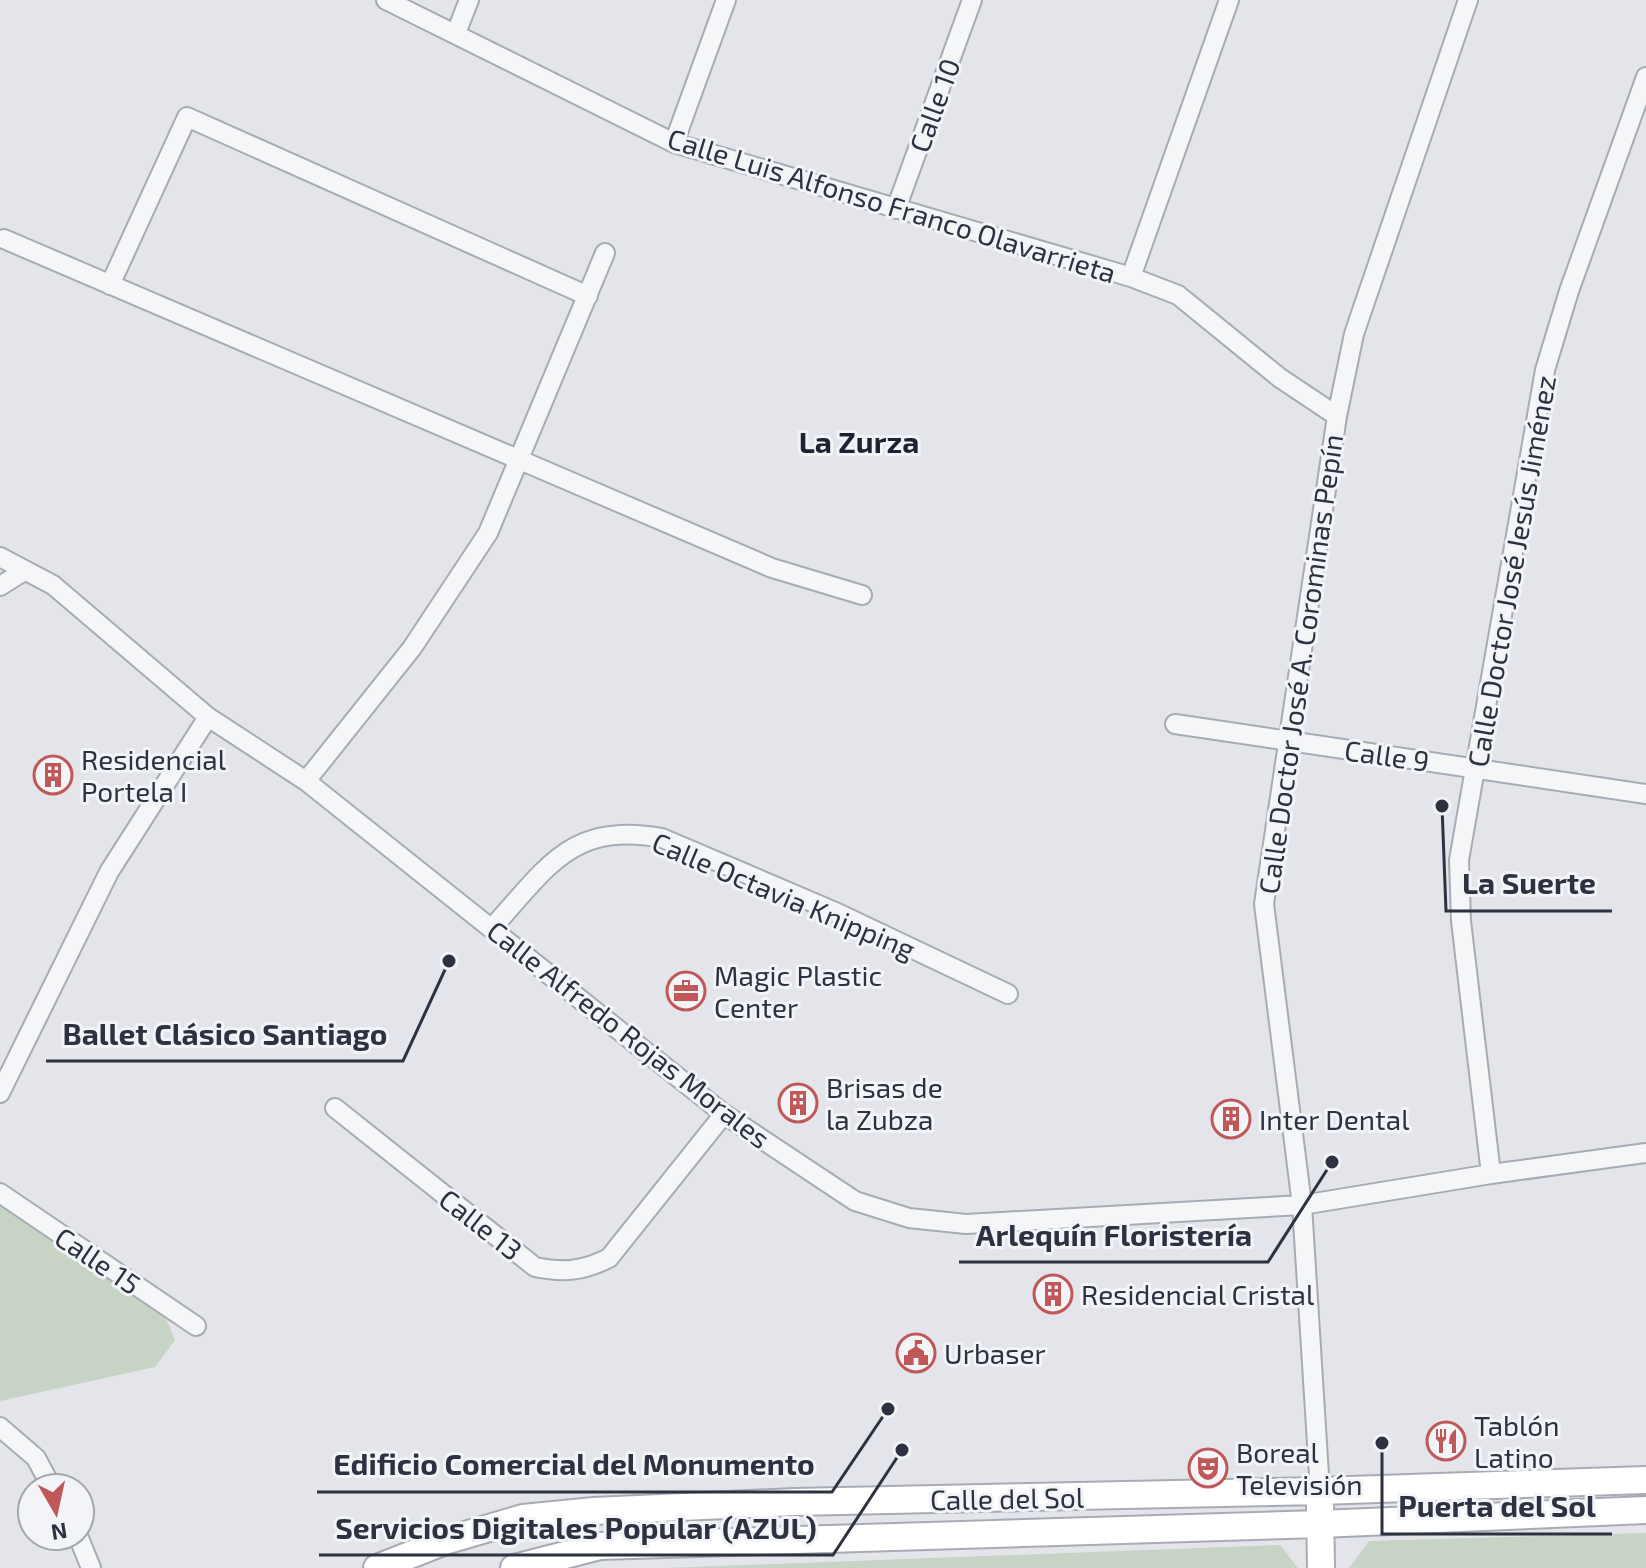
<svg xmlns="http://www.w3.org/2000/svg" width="1646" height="1568" font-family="'Exo 2',sans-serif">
<rect width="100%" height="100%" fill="#e3e5ea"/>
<!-- green -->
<path fill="#c7d3c5" d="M0,1200L153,1288L175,1340L155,1367L0,1401Z
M1646,1533V1568H1349L1369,1541Z
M1280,1545L1298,1568H666Z"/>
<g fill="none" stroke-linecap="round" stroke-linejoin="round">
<!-- minor casing -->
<g stroke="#a9abb4" stroke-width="22">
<path id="minor" d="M386,0L674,143L1131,277L1178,295L1280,378L1337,416
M456,33L469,0
M674,143L726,0
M896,209L972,0
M4,239L772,568L862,595
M1131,277L1229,0
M110,285L187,117L588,296
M0,557L53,585L208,717L306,781L724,1114L855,1201L909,1218L966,1224L1302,1205L1491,1174L1646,1153
M0,586L24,571
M1175,724L1646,794
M306,781L412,648L488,533L605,253
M492,928C547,868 571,821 662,838L833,911L1008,994
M0,1093L109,872L208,717
M335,1108L535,1267C564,1273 583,1271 609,1258L724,1114
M1491,1174L1461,921L1459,860L1545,370L1569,291L1646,77
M0,1193L196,1326
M0,1427L36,1458L52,1488
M1320,1491L1302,1205L1264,904L1337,416L1354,334L1468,0
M78,1536L91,1568"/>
</g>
<!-- secondary casing -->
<g stroke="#a9abb4" stroke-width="30">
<path id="secondary" d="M1320,1506L1321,1568
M377,1568L448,1540L523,1518L594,1511L794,1502L1320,1491L1646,1480
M514,1568L600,1546L1320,1524L1646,1510"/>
</g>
<!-- minor -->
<use href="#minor" stroke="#f5f6f8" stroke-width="18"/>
<!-- secondary -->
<use href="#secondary" stroke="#fff" stroke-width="26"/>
</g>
<!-- icons -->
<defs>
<g id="building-ring" transform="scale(2)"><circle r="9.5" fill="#f3f4f7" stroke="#c05759" stroke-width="1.5"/><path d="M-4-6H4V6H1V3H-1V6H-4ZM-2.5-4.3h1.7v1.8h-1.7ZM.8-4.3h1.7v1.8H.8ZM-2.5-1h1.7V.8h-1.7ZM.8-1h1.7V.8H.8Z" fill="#c05759"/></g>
<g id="office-ring" transform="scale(2)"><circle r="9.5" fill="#f3f4f7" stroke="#c05759" stroke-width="1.5"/><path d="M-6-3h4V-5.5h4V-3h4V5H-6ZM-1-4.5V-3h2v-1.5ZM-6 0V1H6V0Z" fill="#c05759"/></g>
<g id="civic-ring" transform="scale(2)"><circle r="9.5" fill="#f3f4f7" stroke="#c05759" stroke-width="1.5"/><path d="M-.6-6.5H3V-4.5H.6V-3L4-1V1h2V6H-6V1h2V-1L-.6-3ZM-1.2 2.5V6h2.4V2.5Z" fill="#c05759"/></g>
<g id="restaurant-ring" transform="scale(2)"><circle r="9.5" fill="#f3f4f7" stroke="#c05759" stroke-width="1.5"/><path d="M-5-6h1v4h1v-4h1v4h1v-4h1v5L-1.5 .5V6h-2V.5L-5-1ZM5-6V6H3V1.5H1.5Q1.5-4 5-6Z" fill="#c05759"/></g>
<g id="theatre-ring" transform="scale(2)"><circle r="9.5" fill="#f3f4f7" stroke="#c05759" stroke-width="1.5"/><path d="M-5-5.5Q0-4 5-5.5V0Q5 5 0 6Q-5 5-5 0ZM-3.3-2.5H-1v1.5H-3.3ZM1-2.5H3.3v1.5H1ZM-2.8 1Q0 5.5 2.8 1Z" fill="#c05759"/></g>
</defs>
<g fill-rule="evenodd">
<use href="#building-ring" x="53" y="775"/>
<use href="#office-ring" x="686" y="991"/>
<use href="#building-ring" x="798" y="1103"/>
<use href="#building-ring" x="1231" y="1119"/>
<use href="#building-ring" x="1053" y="1294"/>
<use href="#civic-ring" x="916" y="1353"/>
<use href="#restaurant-ring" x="1446" y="1441"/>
<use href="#theatre-ring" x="1208" y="1468"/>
</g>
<g text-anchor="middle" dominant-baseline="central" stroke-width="6" stroke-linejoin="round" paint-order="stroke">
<!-- street labels -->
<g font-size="28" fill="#2d3140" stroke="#f3f4f7">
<text transform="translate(934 105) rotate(-70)">Calle 10</text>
<text transform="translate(892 205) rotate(17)">Calle Luis Alfonso Franco Olavarrieta</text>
<text transform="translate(1511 571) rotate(-80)">Calle Doctor José Jesús Jiménez</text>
<text transform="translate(1300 664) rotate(-82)">Calle Doctor José A. Corominas Pepín</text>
<text transform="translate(1387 755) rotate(8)">Calle 9</text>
<text transform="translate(784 895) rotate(23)">Calle Octavia Knipping</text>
<text transform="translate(629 1034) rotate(38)">Calle Alfredo Rojas Morales</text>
<text transform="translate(481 1224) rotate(38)">Calle 13</text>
<text transform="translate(98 1260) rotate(34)">Calle 15</text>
<text transform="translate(1007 1498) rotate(-1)">Calle del Sol</text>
</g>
<!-- poi labels -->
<g font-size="28" fill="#2d3140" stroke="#f3f4f7" text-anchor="start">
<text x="81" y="759">Residencial<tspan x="81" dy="32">Portela I</tspan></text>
<text x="714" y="975">Magic Plastic<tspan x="714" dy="32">Center</tspan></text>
<text x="826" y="1087">Brisas de<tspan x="826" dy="32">la Zubza</tspan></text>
<text x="1259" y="1119">Inter Dental</text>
<text x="1081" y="1294">Residencial Cristal</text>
<text x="944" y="1353">Urbaser</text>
<text x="1474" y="1425">Tablón<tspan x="1474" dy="32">Latino</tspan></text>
<text x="1236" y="1452">Boreal<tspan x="1236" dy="32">Televisión</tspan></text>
</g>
<!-- neighbourhood labels -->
<g font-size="30" font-weight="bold" fill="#1f2331" stroke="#f3f4f7">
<text x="859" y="441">La Zurza</text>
</g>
</g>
<!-- callouts -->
<path fill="none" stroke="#2d3140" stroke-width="3" d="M1442 806L1446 911H1612M449 961L403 1061H46M1332 1162L1268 1262H959M888 1409L832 1492H317M1382 1443L1382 1534H1612M902 1450L833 1555H319"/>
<g fill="#2d3140" stroke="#f3f4f7" stroke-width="3">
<circle cx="1442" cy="806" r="8"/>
<circle cx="449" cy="961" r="8"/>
<circle cx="1332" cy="1162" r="8"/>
<circle cx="888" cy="1409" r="8"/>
<circle cx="1382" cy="1443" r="8"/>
<circle cx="902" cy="1450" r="8"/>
</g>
<g font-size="30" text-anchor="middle" font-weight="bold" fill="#2d3140" stroke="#f3f4f7" stroke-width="6" stroke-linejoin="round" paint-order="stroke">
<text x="1529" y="894">La Suerte</text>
<text x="225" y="1045">Ballet Clásico Santiago</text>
<text x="1114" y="1246">Arlequín Floristería</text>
<text x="574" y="1475">Edificio Comercial del Monumento</text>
<text x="1497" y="1517">Puerta del Sol</text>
<text x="576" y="1539">Servicios Digitales Popular (AZUL)</text>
</g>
<!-- north arrow -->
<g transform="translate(56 1512) rotate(171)"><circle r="38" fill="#f3f4f7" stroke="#a4a6ae" stroke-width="2"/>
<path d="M0-6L14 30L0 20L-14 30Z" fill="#c05759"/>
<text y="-12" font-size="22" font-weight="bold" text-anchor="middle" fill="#2d3140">N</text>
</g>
</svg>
